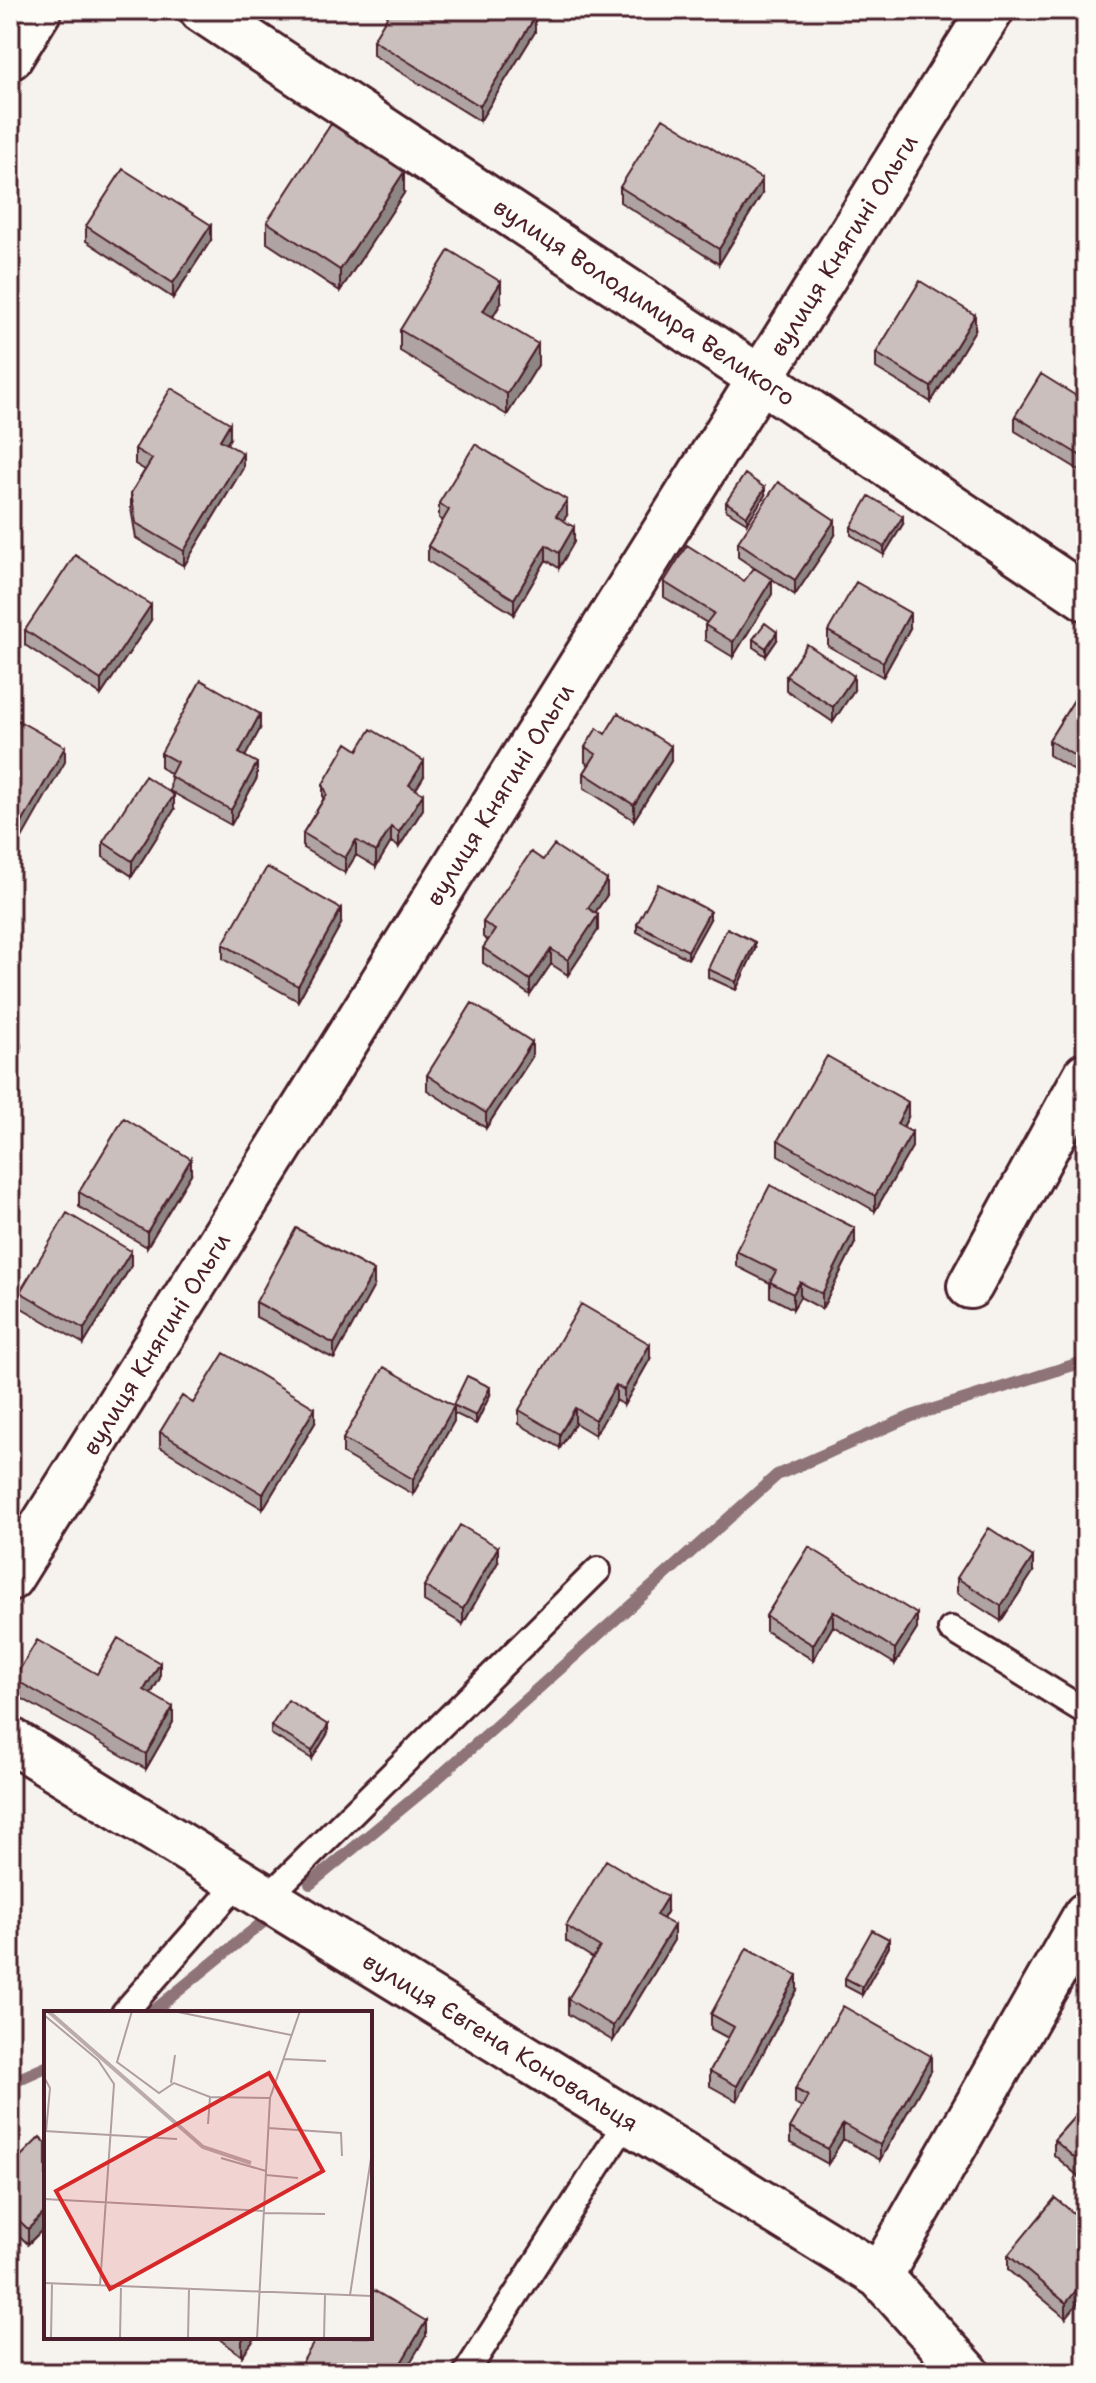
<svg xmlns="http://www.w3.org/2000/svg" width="1096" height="2383" font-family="'Shantell Sans',sans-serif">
<rect width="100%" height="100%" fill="#f6f3ef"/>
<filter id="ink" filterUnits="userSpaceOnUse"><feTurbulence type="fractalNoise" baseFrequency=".0125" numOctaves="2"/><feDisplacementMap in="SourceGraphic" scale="16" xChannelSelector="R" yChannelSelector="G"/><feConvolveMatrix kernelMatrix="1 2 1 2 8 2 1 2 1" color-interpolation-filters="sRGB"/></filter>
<g filter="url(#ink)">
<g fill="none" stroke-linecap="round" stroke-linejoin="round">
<!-- stream -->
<path stroke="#8e7378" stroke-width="12" d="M310,1884L430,1785L777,1475L912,1416L1086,1361
M151,2013L262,1923
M10,2083L46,2067"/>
<!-- lane casing -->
<g stroke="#4a1f2b" stroke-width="30">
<path id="lane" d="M951,1629L1086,1712
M267,1898L598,1570
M124,2013L240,1881
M466,2373L627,2121"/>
</g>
<!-- street casing -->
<g stroke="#4a1f2b" stroke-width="50">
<g id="street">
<path id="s1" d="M202,10L761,379L1086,598"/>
<path d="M970,1286L1086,1075"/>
<path id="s2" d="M10,1578L991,10"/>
<path id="s3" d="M10,1740L880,2276L967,2373"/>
<path d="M880,2276L1086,1915"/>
</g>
</g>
<!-- secondary casing -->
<g stroke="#4a1f2b" stroke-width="50">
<path id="secondary" d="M10,57L39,10"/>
</g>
<!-- lane -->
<use href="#lane" stroke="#fdfcf7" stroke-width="24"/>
<!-- street -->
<use href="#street" stroke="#fdfcf7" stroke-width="44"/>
<!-- secondary -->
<use href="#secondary" stroke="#fdfcf7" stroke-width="44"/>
</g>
<!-- wall -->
<path fill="#afa4a3" stroke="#4a1f2b" stroke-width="2" d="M528,14L535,32L480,121L373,55V40Z
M620,187L762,194L719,264L620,202Z
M404,193L340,291L267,243V222Z
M86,226L211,240L173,298L86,241Z
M501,303L493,317L538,365L507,415L400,351V330Z
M975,330L931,402L876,368V353Z
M1086,402V464L1081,471L1015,431V416Z
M230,438L227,444L243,468L184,566L136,538L131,508V493L145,470L135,464V449Z
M765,495L747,523L726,510V502Z
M439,503L567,515L563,521L574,542L559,568L546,560L514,614L428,561V546L443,521L439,518Z
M903,524L884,555L851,535V527Z
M835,535L795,595L772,579V594L733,657L705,640V625L707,623L664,597V582L744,581L763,574L738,557V542Z
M151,620L101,695L25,645V630Z
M910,628L883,677L828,646V631Z
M753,639L777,640L766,656L753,647Z
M786,676L854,690L833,722L786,690Z
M1086,681V778L1049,755V740Z
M260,729L245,756L257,778L231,825L170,791L171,774L161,768V753Z
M605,734L671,761L634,820L584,788V773L589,765L585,762V747Z
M358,750L424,776L416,789L423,809L399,847L391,842L376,867L356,855L345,873L303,848V833L323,800V784Z
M174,810L132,876L103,857V842Z
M543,860L607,895L595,913L598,930L568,975L551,964L530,995L483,963V948L488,941L483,937V922Z
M710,919L688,959L637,932V924Z
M341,924L298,1001L223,959V944Z
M755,949L736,990L708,977V969Z
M532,1057L486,1128L427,1090V1075Z
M908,1117L903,1127L912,1147L875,1211L778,1155V1140Z
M191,1174L147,1247L79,1207V1192Z
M855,1243L822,1309L800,1297L793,1309L770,1297V1283L736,1266V1251Z
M131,1266L84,1344L20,1307V1292Z
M374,1286L334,1359L256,1317V1302Z
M650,1359L624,1405L616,1400L595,1435L575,1423L560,1448L519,1424V1410Z
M490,1395L476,1424L454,1413V1421L413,1494L343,1454V1439Z
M315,1423L263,1509L160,1447V1432Z
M809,1547L917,1629L895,1664L833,1626L813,1660L766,1631V1616Z
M498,1562L463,1624L424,1601V1586Z
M1033,1572L1001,1621L957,1593V1578Z
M97,1674L160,1678L151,1694L173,1722L146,1769L14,1694V1679Z
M271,1726L328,1733L312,1759L271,1734Z
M667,1912L663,1919L674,1940L613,2041L568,2014V1999L593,1958L566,1941V1926Z
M889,1947L862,1995L845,1986V1978Z
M797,1990L737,2101L710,2086V2071L728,2038L711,2029V2014Z
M931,2071L880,2160L843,2139L828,2164L790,2143V2128L802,2108L795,2104V2089Z
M1086,2104V2183L1054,2155V2140Z
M46,2143V2226L28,2244L10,2227V2167Z
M1086,2223L1066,2318L1008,2270V2255Z
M217,2337H256L242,2356Z"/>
<!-- shaded-wall -->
<path fill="#8e8685" stroke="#4a1f2b" stroke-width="2" d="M522,10H531L521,26Z
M535,17V32L480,121V106Z
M404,172V193L340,291V270Z
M762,179V194L719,264V249Z
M211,225V240L173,298V283Z
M501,282V303L483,332V311Z
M975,315V330L931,402V387Z
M538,344V365L507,415V394Z
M230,423V438L220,455V440Z
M1086,449V464L1081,471V456Z
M243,453V468L184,566V551Z
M765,488V495L747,523V516Z
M567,500V515L556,531V516Z
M903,516V524L884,555V547Z
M835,520V535L795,595V580Z
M574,527V542L559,568V553Z
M546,545V560L514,614V599Z
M772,579V594L733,657V642Z
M151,605V620L101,695V680Z
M910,613V628L883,677V662Z
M777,632V640L766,656V648Z
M854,676V690L833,722V707Z
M260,714V729L239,768V753Z
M671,746V761L634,820V805Z
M65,747V762L10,859V844Z
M424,761V776L409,800V785Z
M257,763V778L231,825V810Z
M423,794V809L399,847V832Z
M174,795V810L132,876V861Z
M391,827V842L376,867V852Z
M356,840V855L345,873V858Z
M607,880V895L588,923V908Z
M341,909V924L298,1001V986Z
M710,911V919L688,959V951Z
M598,915V930L568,975V960Z
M755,942V949L736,990V982Z
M551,949V964L530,995V980Z
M532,1042V1057L486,1128V1113Z
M21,1046V1061L10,1080V1065Z
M908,1102V1117L897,1139V1124Z
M912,1132V1147L875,1211V1196Z
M191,1159V1174L147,1247V1232Z
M855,1228V1243L822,1309V1294Z
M131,1251V1266L84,1344V1329Z
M374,1271V1286L334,1359V1344Z
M800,1282V1297L793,1309V1294Z
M650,1344V1359L624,1405V1390Z
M616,1385V1400L595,1435V1420Z
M490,1387V1395L476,1424V1416Z
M454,1406V1421L413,1494V1479Z
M315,1408V1423L263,1509V1494Z
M575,1408V1423L560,1448V1434Z
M498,1547V1562L463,1624V1609Z
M1033,1557V1572L1001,1621V1606Z
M833,1611V1626L813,1660V1645Z
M917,1614V1629L895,1664V1649Z
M160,1663V1678L144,1705V1690Z
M173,1707V1722L146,1769V1754Z
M328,1725V1733L312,1759V1751Z
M667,1897V1912L656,1930V1915Z
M674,1925V1940L613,2041V2026Z
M889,1939V1947L862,1995V1987Z
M797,1975V1990L737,2101V2086Z
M931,2056V2071L880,2160V2145Z
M843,2124V2139L828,2164V2149Z
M46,2211V2226L28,2244V2229Z
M1086,2278V2293L1066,2318V2303Z
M426,2321V2336L404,2373H395Z
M244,2337H256L242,2356V2341Z"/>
<!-- building -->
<path fill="#cbbfbe" stroke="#4a1f2b" stroke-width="2" d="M391,10H522L521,11L535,17L480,106L373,40Z
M663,118L762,179L719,249L620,187Z
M331,124L404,172L340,270L267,222Z
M123,169L211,225L173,283L86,226Z
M449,250L501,282L483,311L538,344L507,394L400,330Z
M920,281L975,315L931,387L876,353Z
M1041,374L1086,402V449L1081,456L1015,416Z
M171,388L230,423L220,440L243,453L184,551L136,523L131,493L152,459L135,449Z
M475,444L567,500L556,516L574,527L559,553L546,545L514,599L428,546L449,510L439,503Z
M745,474L765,488L747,516L726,502Z
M778,482L835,520L795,580L738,542Z
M869,496L903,516L884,547L851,527Z
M687,545L744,581L754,568L772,579L733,642L705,625L714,613L664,582Z
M75,555L151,605L101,680L25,630Z
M856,582L910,613L883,662L828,631Z
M765,623L777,632L766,648L753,639Z
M807,644L854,676L833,707L786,676Z
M201,680L260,714L239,753L257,763L231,810L170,776L177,762L161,753Z
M1086,681V763L1049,740Z
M618,713L671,746L634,805L584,773L596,754L585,747L597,728L605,734Z
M10,716L65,747L10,844Z
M371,729L424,761L409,785L423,794L399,832L391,827L376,852L356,840L345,858L303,833L327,794L323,784L347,743L358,750Z
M145,776L174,795L132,861L103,842Z
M554,845L607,880L588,908L598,915L568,960L551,949L530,980L483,948L495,930L483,922L531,852L543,860Z
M267,867L341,909L298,986L223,944Z
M658,884L710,911L688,951L637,924Z
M727,928L755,942L736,982L708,969Z
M472,1003L532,1042L486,1113L427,1075Z
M10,1040L21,1046L10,1065Z
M827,1056L908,1102L897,1124L912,1132L875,1196L778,1140Z
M124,1118L191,1159L147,1232L79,1192Z
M770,1185L855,1228L822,1294L800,1282L793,1294L770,1282L776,1271L736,1251Z
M67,1213L131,1251L84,1329L20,1292Z
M296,1228L374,1271L334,1344L256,1302Z
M581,1304L650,1344L624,1390L616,1385L595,1420L575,1408L560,1434L519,1410Z
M224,1353L315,1408L263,1494L160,1432L182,1396L193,1403Z
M384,1367L454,1406L413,1479L343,1439Z
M467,1376L490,1387L476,1416L453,1405Z
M460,1525L498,1547L463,1609L424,1586Z
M989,1528L1033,1557L1001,1606L957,1578Z
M809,1547L917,1614L895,1649L833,1611L813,1645L766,1616Z
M118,1638L160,1663L144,1690L173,1707L146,1754L14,1679L37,1640L97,1674Z
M288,1700L328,1725L312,1751L271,1726Z
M606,1860L667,1897L656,1915L674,1925L613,2026L568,1999L600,1947L566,1926Z
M872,1930L889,1939L862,1987L845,1978Z
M747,1948L797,1975L737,2086L710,2071L734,2027L711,2014Z
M843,2006L931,2056L880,2145L843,2124L828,2149L790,2128L808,2096L795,2089Z
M1086,2104V2168L1054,2140Z
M40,2137L46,2143V2211L28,2229L10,2212V2167Z
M1055,2198L1086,2223V2278L1066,2303L1008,2255Z
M370,2288L426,2321L395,2373H296L317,2337H370Z
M584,2363L599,2373H577Z"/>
</g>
<g text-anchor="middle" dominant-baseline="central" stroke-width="6" stroke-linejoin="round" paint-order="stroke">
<!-- street labels -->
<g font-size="24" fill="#4a1f2b" stroke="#fdfcf7">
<text stroke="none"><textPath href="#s2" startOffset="1572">вулиця Княгині Ольги</textPath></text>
<text stroke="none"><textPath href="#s1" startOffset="530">вулиця Володимира Великого</textPath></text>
<text stroke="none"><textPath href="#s2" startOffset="924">вулиця Княгині Ольги</textPath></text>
<text stroke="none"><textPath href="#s2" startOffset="276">вулиця Княгині Ольги</textPath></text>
<text stroke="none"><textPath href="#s3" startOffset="576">вулиця Євгена Коновальця</textPath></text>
</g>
</g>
<!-- overview -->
<g transform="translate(44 2011)">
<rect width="328" height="328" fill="#f6f3ef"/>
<path fill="none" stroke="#bbabac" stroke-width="4" d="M4,0L159,136L207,152"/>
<path fill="none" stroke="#b19ea1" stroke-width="2" d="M88,0L73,51L115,82L130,72L166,86L226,87M129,0L247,24M0,4L54,49L70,73L56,274M239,48L282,50M0,66L6,77L2,121M127,72L131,44M164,113L166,86M224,117L297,122L298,145M0,120L133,128M177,147L222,160M222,164L254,167M0,188L221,200M220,202L281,203M0,272L328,285M306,284L328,141M7,328L8,272M76,328L77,275M144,328L145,278M213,328L226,87L256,0M280,328L281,283"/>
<path fill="#d62828" fill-opacity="0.15" stroke="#d62828" stroke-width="4" d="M225,62L279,160L66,278L12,180Z"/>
<rect width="328" height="328" fill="none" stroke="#4a1f2b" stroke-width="4"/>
</g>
<!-- margin -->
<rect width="1096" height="2383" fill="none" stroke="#fdfcf7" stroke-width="40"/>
<rect x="20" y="20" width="1056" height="2343" fill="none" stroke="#4a1f2b" stroke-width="3" filter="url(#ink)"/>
</svg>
